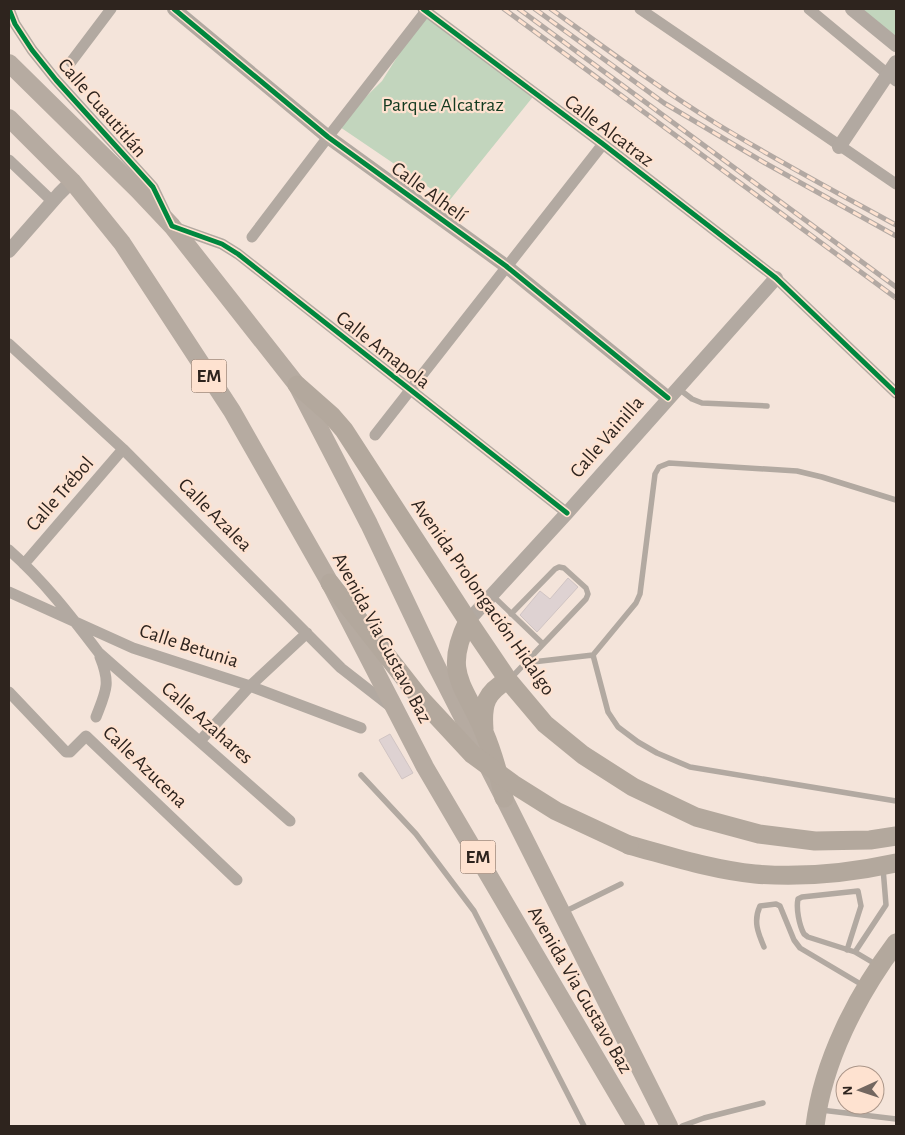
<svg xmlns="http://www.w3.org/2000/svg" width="905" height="1135" font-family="'Alegreya Sans',sans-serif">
<rect width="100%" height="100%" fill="#f4e4da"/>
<!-- green -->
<path fill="#c2d5bd" d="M858,9H896V41Z
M426,11L536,93L449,201L337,125L382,81Z"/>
<!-- building -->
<path fill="#ded2d2" stroke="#d0c4c3" d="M568,578L578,587L537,632L520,615L540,591L550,599Z
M390,734L413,773L402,779L379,740Z"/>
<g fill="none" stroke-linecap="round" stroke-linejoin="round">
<!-- service -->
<path stroke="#b2a9a1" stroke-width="5.5" d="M679,389L692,399L702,403L767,406
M492,595L543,644
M593,655L608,712L618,727L638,742L657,753L690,767L896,801
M524,663L593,655L636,603L640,594L655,474L659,467L669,463L797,471L822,477L896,500
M511,678L586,599L588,594L586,588L564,568L559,567L555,569L511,614
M361,775L416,834L474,911L584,1126
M564,912L621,884
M764,947C758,933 753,921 760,906L776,904L780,906L794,940L800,948L864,986
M847,950L861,906L858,891L802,897L798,899C796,908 799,925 804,934L808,937L855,952L877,965
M855,952L886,905L883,868
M821,1110L896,1119
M682,1126L704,1118L763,1103"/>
<!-- minor -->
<path stroke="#b2a9a1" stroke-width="11" d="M9,9L15,24L32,50L56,80L153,187L165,212
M423,9L603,144L776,278L896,393
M640,9L896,184
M809,9L896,81
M71,62L111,9
M9,160L52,201
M174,227L222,244L238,254L567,513
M252,237L328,137L426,11
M9,344L123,449L341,668L391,707
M375,435L603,144
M9,550C43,580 71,616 99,653L290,821
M24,564L123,449
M9,592L133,648L250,686L361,728
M9,692L66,752H70L86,736L237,880
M96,717C106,691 111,684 100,657
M200,741L250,686L307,633"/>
<!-- tertiary -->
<path stroke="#b2a9a1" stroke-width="14" d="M174,9L328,137L506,266L668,398
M852,9L896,45
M839,147L896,62
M9,251L59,194L72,181
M468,621L567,513L776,278"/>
<!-- primary -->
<path stroke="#b6aba1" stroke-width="18" d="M9,63L138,190L172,226L297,385L369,524L437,667L504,798L669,1126
M9,118L72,181L122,243L232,411L330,583L425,767L636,1126"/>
<!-- trunk -->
<path stroke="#b3a89d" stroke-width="19" d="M297,385L331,415L344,430L468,621L508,680L545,724L583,755L633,787L696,817L759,834L815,841L870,840L896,836
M330,583L420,698
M468,621C442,674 465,685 484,732C493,753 499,775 504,798
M484,729C482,704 486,692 508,680
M629,845C670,856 712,870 755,874C803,878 850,873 896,863
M815,1126C823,1061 857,995 896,943"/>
<!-- rail casing -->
<g stroke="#b3a9a3" stroke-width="5">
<path id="rail" d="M504,9L896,298
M519,9L896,287
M535,9L664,103L765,163L896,236
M551,9C605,48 659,88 717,124C776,160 836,192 896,225"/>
</g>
<!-- rail -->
<use href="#rail" stroke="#fee2d0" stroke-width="3" stroke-dasharray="9" stroke-linecap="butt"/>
<!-- trunk-bridge -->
<path stroke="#b3a89d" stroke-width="19" d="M420,698L472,754L513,784L556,811L629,845"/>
<!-- cycleway casing -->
<g stroke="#fee2d0" stroke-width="8">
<path id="cycleway" d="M9,9L15,24L32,50L56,80L153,187L172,226L222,244L238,254L567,513
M174,9L328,137L506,266L668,398
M423,9L603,144L776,278L896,393"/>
</g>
<!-- cycleway -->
<use href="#cycleway" stroke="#00873e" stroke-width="5"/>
</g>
<g text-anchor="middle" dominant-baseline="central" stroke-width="4.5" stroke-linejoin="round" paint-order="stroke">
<!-- shield labels -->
<g fill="#fee2d0" stroke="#6c5d53" stroke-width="1">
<rect x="191.5" y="359.5" width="35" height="33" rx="4"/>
<rect x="460.5" y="840.5" width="35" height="33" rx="4"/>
</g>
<g font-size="19" font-weight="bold" fill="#2e241e">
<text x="209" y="376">EM</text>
<text x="478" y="857">EM</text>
</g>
<!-- park labels -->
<g font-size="20" fill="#133a20" stroke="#fee2d0">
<text x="443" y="105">Parque Alcatraz</text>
</g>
<!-- street labels -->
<g font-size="20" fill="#2e241e" stroke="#fee2d0">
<text transform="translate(102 108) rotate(49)">Calle Cuautitlán</text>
<text transform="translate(609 131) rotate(37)">Calle Alcatraz</text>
<text transform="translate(429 192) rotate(36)">Calle Alhelí</text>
<text transform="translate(383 350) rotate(38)">Calle Amapola</text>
<text transform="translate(607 437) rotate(-49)">Calle Vainilla</text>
<text transform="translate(60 494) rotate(-49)">Calle Trébol</text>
<text transform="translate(215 515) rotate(45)">Calle Azalea</text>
<text transform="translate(483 597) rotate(55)">Avenida Prolongación Hidalgo</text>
<text transform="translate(382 638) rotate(62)">Avenida Via Gustavo Baz</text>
<text transform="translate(189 646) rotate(18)">Calle Betunia</text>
<text transform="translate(207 723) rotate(41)">Calle Azahares</text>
<text transform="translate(145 767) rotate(44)">Calle Azucena</text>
<text transform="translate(580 990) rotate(60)">Avenida Via Gustavo Baz</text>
</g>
</g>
<!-- border -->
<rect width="905" height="1135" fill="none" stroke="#2e241e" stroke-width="20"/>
<!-- north arrow -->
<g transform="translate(860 1090) rotate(267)"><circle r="24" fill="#fee2d0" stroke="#ab9689"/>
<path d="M0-4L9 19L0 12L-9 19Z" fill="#736760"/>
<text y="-8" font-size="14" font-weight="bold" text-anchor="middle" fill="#2e241e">N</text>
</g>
</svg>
